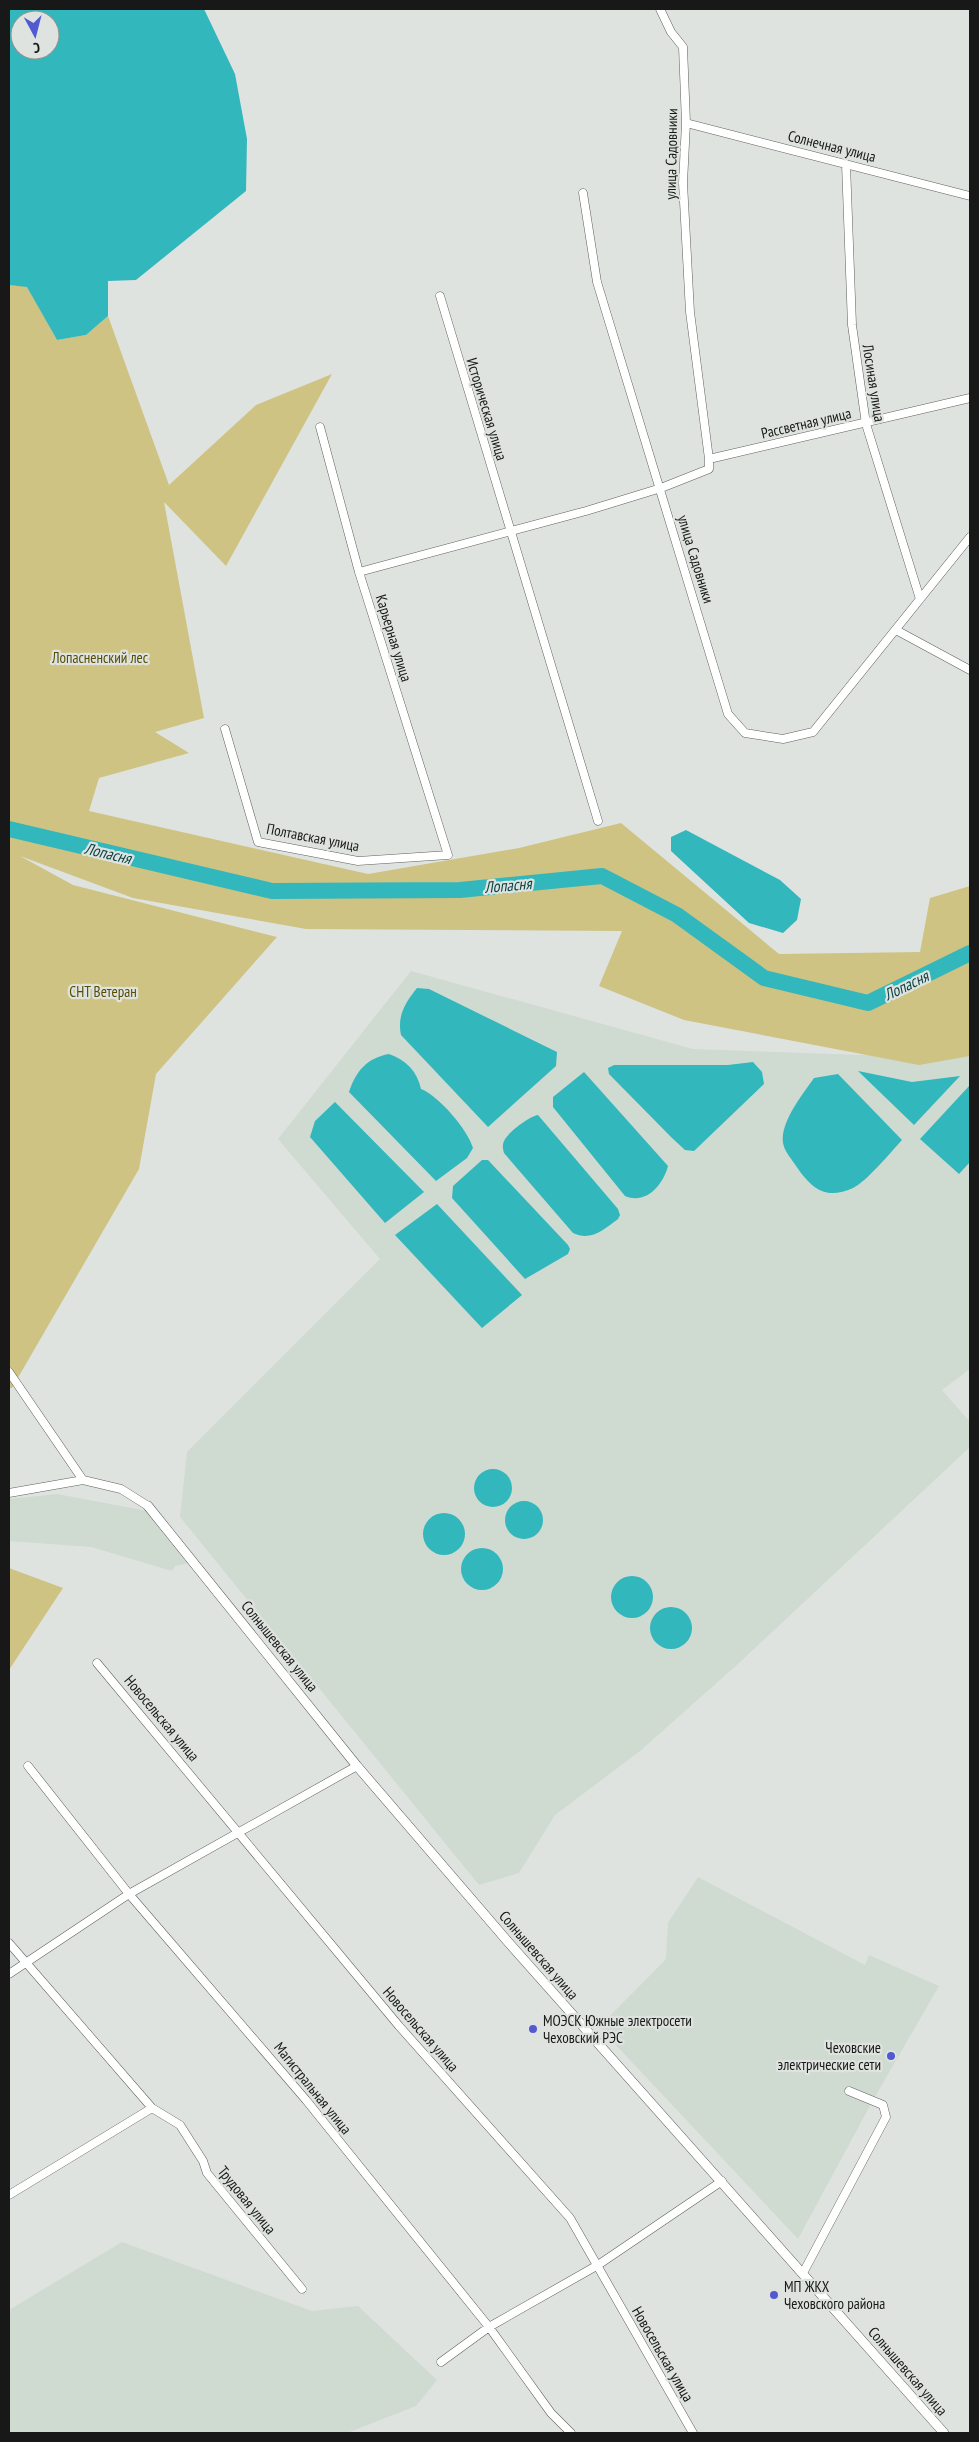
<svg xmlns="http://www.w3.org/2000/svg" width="979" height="2442" font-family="'PT Sans Narrow',sans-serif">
<rect width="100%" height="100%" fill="#dfe3df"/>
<!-- built -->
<path fill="#cfdad1" d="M411,971L693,1049L920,1057L970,1053V1369L942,1390L970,1422V1447L739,1663L640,1751L555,1815L519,1873L479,1885L180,1517L187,1452L380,1259L278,1139Z
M57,1494L148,1511L190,1563L175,1566L172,1571L91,1547L9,1541V1499Z
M698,1877L865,1965L869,1955L939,1986L872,2102L798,2239L599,2027L666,1959L668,1923Z
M122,2242L312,2311L358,2306L437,2380L416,2406L347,2433H9V2310Z"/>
<!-- green -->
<path fill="#cec383" d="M9,285L27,286L57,340L86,335L108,316L169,485L256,405L332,374L226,566L164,502L204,718L155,732L189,753L99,778L89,811L368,874L519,848L621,823L779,954L920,952L930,898L970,886V1056L919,1065L684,1020L599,986L622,931L306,929L133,898L20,856L73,885L277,937L156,1074L139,1169L12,1388H9Z
M9,1568L63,1588L9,1670Z"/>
<!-- water -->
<path fill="#32b7bd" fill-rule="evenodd" d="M9,9H204L235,74L247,139L246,191L136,280L108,281V316L86,335L57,340L27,287L9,285ZM20,20H50V50H20Z
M686,830L780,880L801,899L797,920L783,933L749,923L671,851V837Z
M417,988L429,989L557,1052L556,1066L488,1127L401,1035C397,1016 405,1003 417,988Z
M389,1054C406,1060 417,1071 421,1089C439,1096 468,1130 473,1148L467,1158L436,1181L349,1092C356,1071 367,1058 389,1054Z
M753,1062L762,1072L764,1084L694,1151L685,1150L672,1138L609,1074L608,1068L614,1065H728Z
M858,1071L912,1082L960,1076L914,1125Z
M584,1072L668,1166C663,1185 646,1205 625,1196L553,1107V1097Z
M838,1074L902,1140C891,1152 866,1182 853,1188C823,1202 809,1185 794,1163C790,1157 784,1150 783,1143C780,1122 803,1094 814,1078Z
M970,1085V1162L959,1174L920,1139Z
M335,1102L424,1192L385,1223L310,1137L315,1121Z
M538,1115L618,1209L620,1215L618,1219C604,1229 591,1242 573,1233L504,1153C503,1149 502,1146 504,1141C507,1133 530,1116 538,1115Z
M482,1160H488L568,1245L570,1249L568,1254L525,1279L452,1198L453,1186Z
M437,1204L522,1295L482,1328L395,1235Z
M474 1488a19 19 0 1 1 38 0a19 19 0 1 1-38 0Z
M505 1520a19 19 0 1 1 38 0a19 19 0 1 1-38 0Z
M423 1534a21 21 0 1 1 42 0a21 21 0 1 1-42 0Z
M461 1569a21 21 0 1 1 42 0a21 21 0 1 1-42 0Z
M611 1597a21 21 0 1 1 42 0a21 21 0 1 1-42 0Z
M650 1628a21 21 0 1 1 42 0a21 21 0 1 1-42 0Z"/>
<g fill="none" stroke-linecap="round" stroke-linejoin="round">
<!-- river -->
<path stroke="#32b7bd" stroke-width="16" d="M9,829L272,891L460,890L602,876L677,915L764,978L868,1003L970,953"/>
<!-- minor casing -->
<g stroke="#5d615d" stroke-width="9">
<path id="minor" d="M660,9L671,32L683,47L686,123L683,183L690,312L709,459
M686,123L970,196
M846,164L852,325L866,424L920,599
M583,193L597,282L728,714L745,733L783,739L813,732L970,537
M440,296L598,821
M359,572L586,511L661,488L709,469V459L970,398
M896,630L970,670
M225,729L258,842L358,861L448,855L359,572L320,427
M9,1372L83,1480
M9,1493L83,1480L121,1489L148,1506
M97,1663L399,2026L570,2218L693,2433
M28,1766L129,1894L306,2100L489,2327L551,2413L571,2433
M9,1943L152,2108L180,2125L203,2161L207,2173L302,2289
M9,1974L129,1894L357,1766
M9,2195L152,2108
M803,2273L886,2117L883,2105L849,2091
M441,2362L489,2327L598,2265L722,2181"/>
</g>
<!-- tertiary casing -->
<g stroke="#5d615d" stroke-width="10">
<path id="tertiary" d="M148,1506L357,1766L509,1943L944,2433"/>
</g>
<!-- minor -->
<use href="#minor" stroke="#fff" stroke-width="8"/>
<!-- tertiary -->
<use href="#tertiary" stroke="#fff" stroke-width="9"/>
</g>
<!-- markers -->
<g fill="#515ad0" stroke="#dfe3df" stroke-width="2">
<circle cx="533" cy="2029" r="5"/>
<circle cx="891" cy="2056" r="5"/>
<circle cx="774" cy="2295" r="5"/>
</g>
<g text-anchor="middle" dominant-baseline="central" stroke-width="4.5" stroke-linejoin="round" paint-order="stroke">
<!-- street labels -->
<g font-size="15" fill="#171817" stroke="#dfe3df">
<text transform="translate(832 146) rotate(14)">Солнечная улица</text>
<text transform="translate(671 154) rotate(-89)">улица Садовники</text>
<text transform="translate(874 383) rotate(81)">Лосиная улица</text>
<text transform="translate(487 409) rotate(73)">Историческая улица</text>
<text transform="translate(806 423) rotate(-13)">Рассветная улица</text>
<text transform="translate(696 559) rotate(73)">улица Садовники</text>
<text transform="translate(394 638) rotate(73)">Карьерная улица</text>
<text transform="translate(313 837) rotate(11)">Полтавская улица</text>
<text transform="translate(280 1646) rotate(51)">Солнышевская улица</text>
<text transform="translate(162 1718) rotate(50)">Новосельская улица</text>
<text transform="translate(539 1955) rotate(49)">Солнышевская улица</text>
<text transform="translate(421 2029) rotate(49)">Новосельская улица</text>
<text transform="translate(313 2088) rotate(51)">Магистральная улица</text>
<text transform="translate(247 2200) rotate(51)">Трудовая улица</text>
<text transform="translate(663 2354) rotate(60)">Новосельская улица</text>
<text transform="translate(908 2371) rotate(49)">Солнышевская улица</text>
</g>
<!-- park labels -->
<g font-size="15" fill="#564c04" stroke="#dfe3df">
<text x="100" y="657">Лопасненский лес</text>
<text x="103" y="991">СНТ Ветеран</text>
</g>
<!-- poi labels -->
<g font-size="15" fill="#171817" stroke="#dfe3df" text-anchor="start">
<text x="543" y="2020">МОЭСК Южные электросети<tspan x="543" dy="17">Чеховский РЭС</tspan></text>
<text x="881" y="2047" text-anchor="end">Чеховские<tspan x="881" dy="17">электрические сети</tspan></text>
<text x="784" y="2286">МП ЖКХ<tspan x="784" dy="17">Чеховского района</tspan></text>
</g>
<!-- water labels -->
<g font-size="16" font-style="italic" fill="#0a4447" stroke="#dfe3df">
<text transform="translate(108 853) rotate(13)">Лопасня</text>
<text transform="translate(508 885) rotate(-5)">Лопасня</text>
<text transform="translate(906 985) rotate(-26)">Лопасня</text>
</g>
</g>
<!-- border -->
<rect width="979" height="2442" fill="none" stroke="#171817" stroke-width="20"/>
<!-- north arrow -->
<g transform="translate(35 35) rotate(173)"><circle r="24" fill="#dfe3df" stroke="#8f928f"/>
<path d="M0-4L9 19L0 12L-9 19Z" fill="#515ad0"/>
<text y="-8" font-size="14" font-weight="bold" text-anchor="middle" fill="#171817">С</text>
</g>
</svg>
